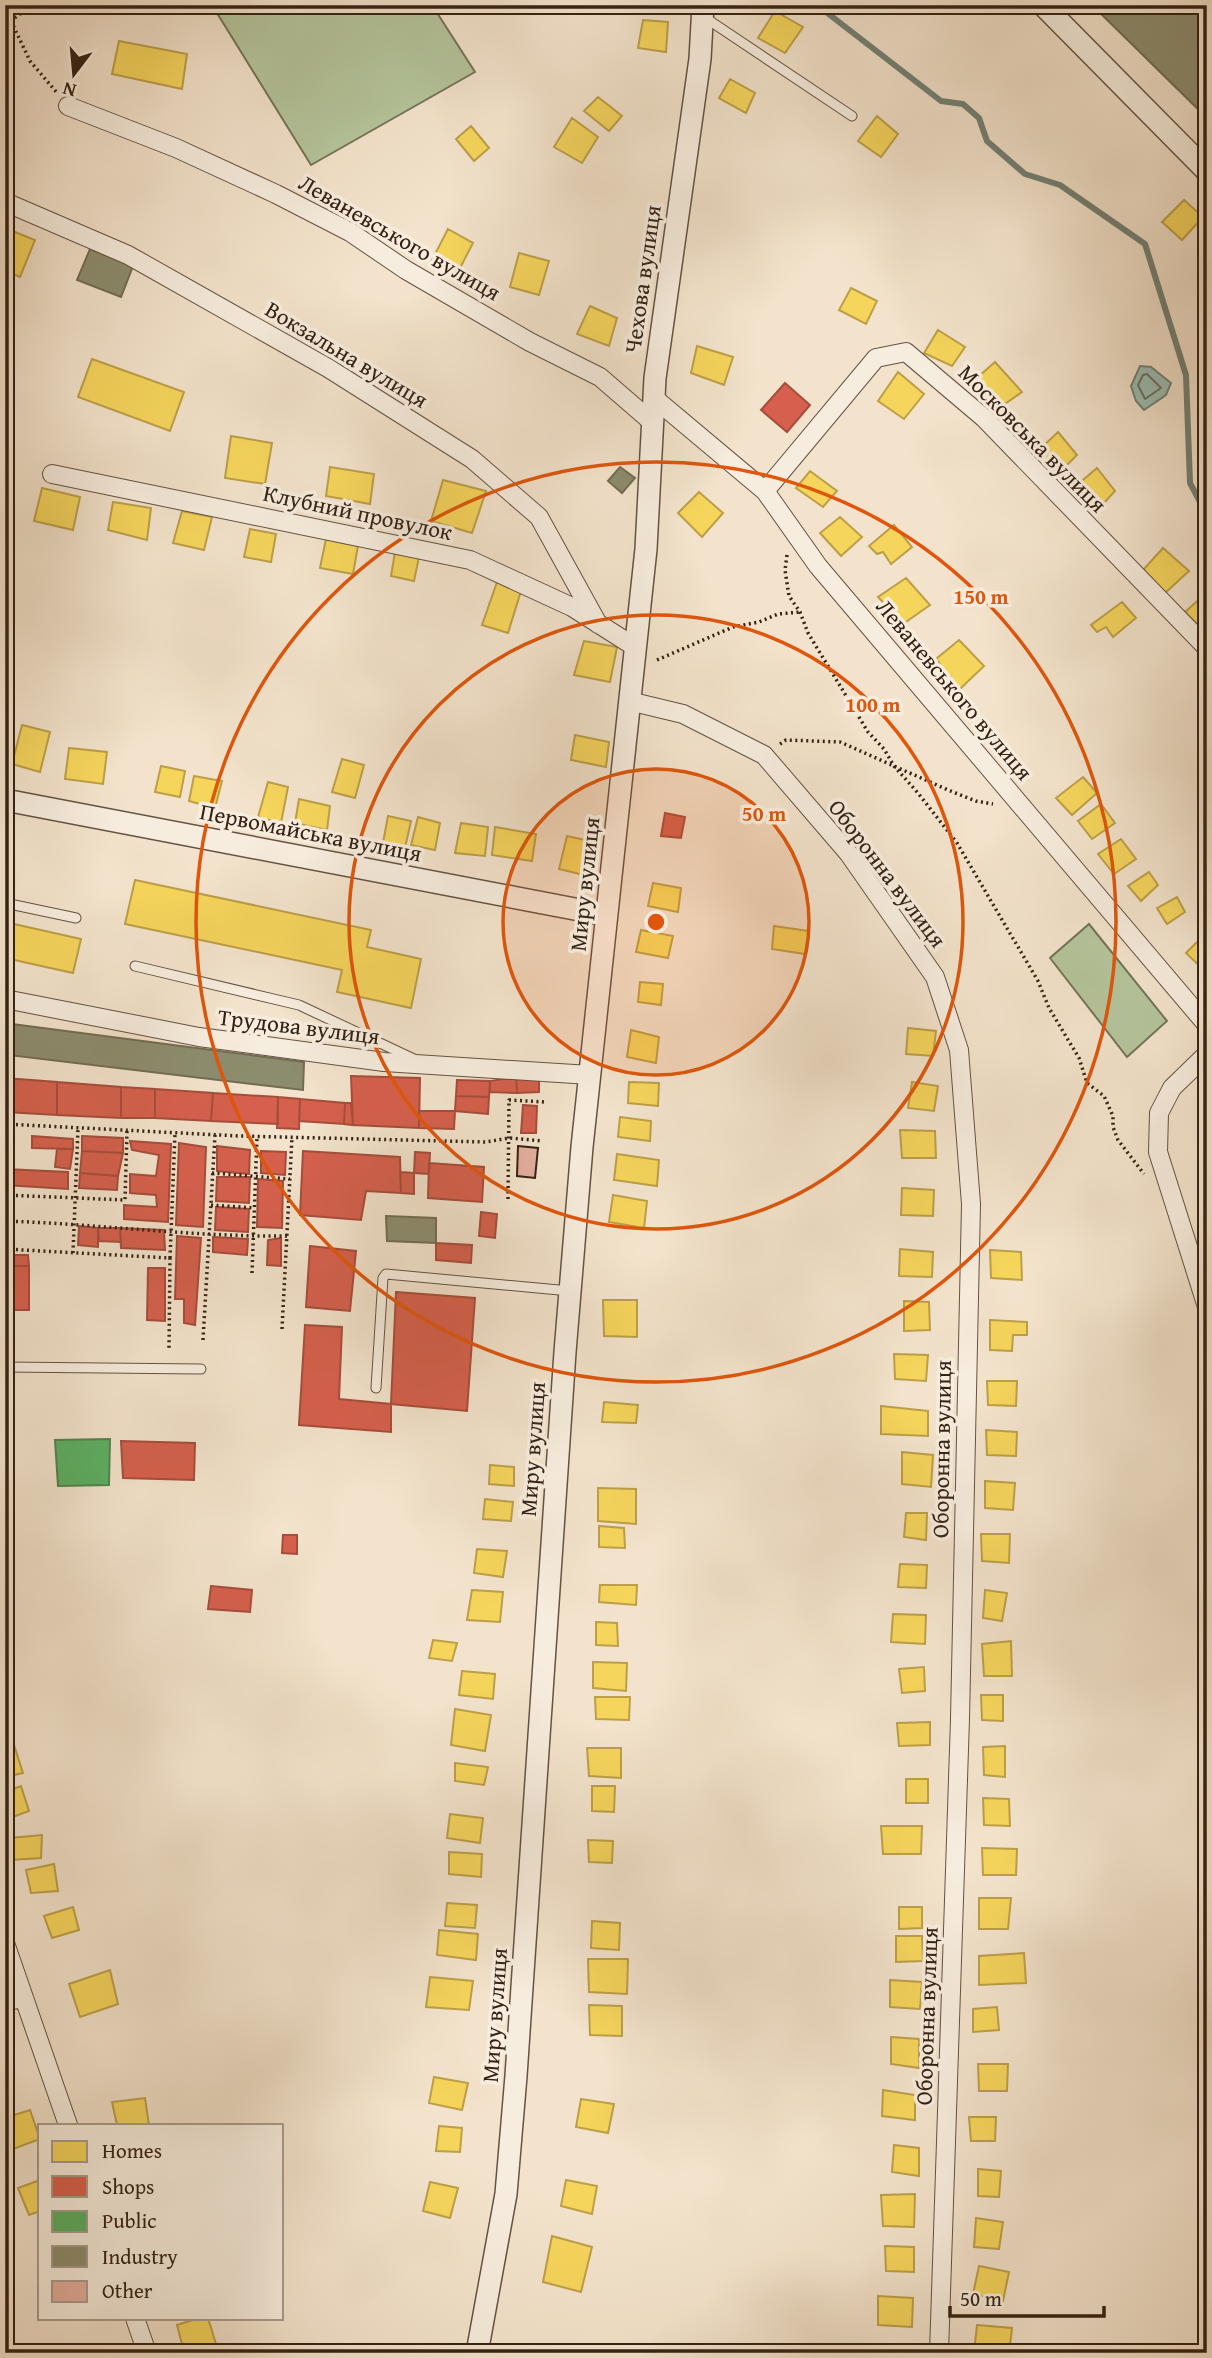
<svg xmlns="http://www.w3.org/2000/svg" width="1212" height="2358" font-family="'Gentium Book Plus',serif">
<rect width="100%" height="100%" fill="#f3e3cc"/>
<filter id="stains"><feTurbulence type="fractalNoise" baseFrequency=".00286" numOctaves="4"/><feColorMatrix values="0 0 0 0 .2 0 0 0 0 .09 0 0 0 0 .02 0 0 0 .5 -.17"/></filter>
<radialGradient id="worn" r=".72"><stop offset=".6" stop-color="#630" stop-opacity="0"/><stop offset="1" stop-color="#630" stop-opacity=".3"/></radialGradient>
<!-- green -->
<path fill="#b5c59c" stroke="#757458" stroke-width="2" d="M212,5H432L475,72L311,165Z
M1089,924L1167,1021L1127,1057L1050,958Z"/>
<!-- water -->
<path fill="#9bbeb5" stroke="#728075" stroke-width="2" d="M1140,366L1151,367L1171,383L1166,395L1144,410L1136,401L1131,386Z"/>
<!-- homes -->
<path fill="#f6d55c" stroke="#bc9f47" stroke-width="2" d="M775,11L803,27L785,53L758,38Z
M643,20L668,22L666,52L638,48Z
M119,41L187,54L182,89L112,74Z
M730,79L755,93L746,113L719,98Z
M598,97L622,116L609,131L584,111Z
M877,116L898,134L881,157L858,141Z
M572,118L598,137L582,163L554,147Z
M471,126L489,148L474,161L456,139Z
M1184,200L1203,217L1182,240L1162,222Z
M5,228L35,240L20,277L5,271Z
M448,229L473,243L458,272L431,262Z
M519,253L549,261L539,295L510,287Z
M851,288L877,301L866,324L839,310Z
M590,306L617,318L609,346L577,334Z
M938,330L965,347L952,366L924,353Z
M697,346L733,357L724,385L691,373Z
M92,359L184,392L170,431L78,397Z
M995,362L1022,392L995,411L969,385Z
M898,372L924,394L904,419L878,401Z
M1058,432L1077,455L1057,475L1036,453Z
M231,436L272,443L265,484L225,478Z
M330,467L374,474L370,504L326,496Z
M1097,468L1115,491L1094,514L1071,490Z
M810,471L837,491L823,507L796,488Z
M443,480L486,491L472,533L431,521Z
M42,488L80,497L73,530L34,521Z
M699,492L723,513L702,537L678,513Z
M113,502L151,508L147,540L108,530Z
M182,511L212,517L204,550L173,543Z
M840,517L862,537L841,556L820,533Z
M894,525L912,547L891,564L883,552L877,554L869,546Z
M250,529L276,534L271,562L244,557Z
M326,539L358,546L353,574L320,568Z
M1163,548L1189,571L1165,593L1143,570Z
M395,552L419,557L414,581L391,576Z
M906,578L930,605L903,624L878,597Z
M497,582L521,591L508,633L482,625Z
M1204,595L1207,597V624L1202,629L1185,612Z
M1122,602L1136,618L1113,637L1106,627L1097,632L1091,625Z
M959,640L984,666L960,689L936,659Z
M584,641L617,647L610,682L574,675Z
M22,725L50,732L40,772L12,764Z
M575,735L609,742L606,767L571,760Z
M69,748L107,752L103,784L65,779Z
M342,759L364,765L355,798L332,792Z
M161,766L185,771L180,797L155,792Z
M194,776L222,781L215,808L189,801Z
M1083,777L1097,793L1072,815L1056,798Z
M268,782L288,787L281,823L258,817Z
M299,799L330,806L327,830L295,823Z
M1101,804L1115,823L1092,839L1078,821Z
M388,816L411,821L405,848L383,843Z
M418,817L440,823L435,850L411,845Z
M461,823L488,827L485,856L455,853Z
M495,827L536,834L532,861L492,855Z
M567,836L590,841L584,875L559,869Z
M1121,839L1136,859L1114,874L1098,854Z
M1149,872L1158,885L1141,901L1128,886Z
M135,880L371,930L367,947L421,959L411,1008L337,992L342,970L125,924Z
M653,883L681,888L678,912L648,906Z
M1177,897L1185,912L1167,924L1157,908Z
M5,922L81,939L73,973L5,958Z
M774,926L809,931L805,954L772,949Z
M641,930L673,936L668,958L636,952Z
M1207,932V973L1186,953Z
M640,982L663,984L661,1005L638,1002Z
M908,1028L936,1031L933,1056L906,1054Z
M631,1030L659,1037L656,1063L627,1057Z
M629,1082L659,1083L658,1106L628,1103Z
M912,1082L938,1086L934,1111L908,1108Z
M620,1117L651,1121L650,1141L618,1137Z
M900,1130L935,1131L936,1158H902Z
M617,1154L659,1160L657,1186L614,1180Z
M902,1188L934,1190L933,1216L901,1215Z
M613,1195L647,1201L644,1228L609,1222Z
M900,1249L933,1252L932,1277L899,1276Z
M990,1250L1021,1252L1022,1280L991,1278Z
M603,1300H637V1337L604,1336Z
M904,1301L929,1302L930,1330L904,1331Z
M990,1320L1027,1322V1335H1013L1012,1351L990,1350Z
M894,1354L928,1355L926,1381L895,1379Z
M987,1381H1017L1016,1406L988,1405Z
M604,1402L638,1405L636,1423L602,1422Z
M881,1406L928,1411V1436L881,1434Z
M986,1430L1017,1432L1016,1456L987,1455Z
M902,1452L933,1455L931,1487L902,1484Z
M490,1465L514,1467V1486L489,1484Z
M985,1481L1015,1483L1013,1510L985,1508Z
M598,1488L636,1489V1524L598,1521Z
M485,1499L513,1502L511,1521L483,1519Z
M906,1513H927L926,1540L904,1537Z
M599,1526L624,1528L625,1548L599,1547Z
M981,1534H1010L1009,1563L982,1561Z
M477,1549L507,1551L503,1577L474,1573Z
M900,1564L927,1565L926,1588L898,1587Z
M600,1585H637L636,1605L599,1602Z
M472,1590L503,1592L500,1622L467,1620Z
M985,1590L1007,1593L1002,1621L983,1618Z
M893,1614L926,1615L925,1644L891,1642Z
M596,1622L617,1623L618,1646L596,1645Z
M433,1640L457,1643L452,1661L429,1658Z
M1011,1641L1012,1676H984L982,1644Z
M593,1662L627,1663L626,1691L593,1688Z
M924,1667L925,1691L902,1693L899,1669Z
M462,1671L495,1674L493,1699L459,1695Z
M981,1695H1003V1721L982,1720Z
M595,1697H630L629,1720L596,1719Z
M455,1709L491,1715L485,1751L451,1745Z
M930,1722V1745L899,1746L897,1723Z
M14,1745L23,1773L5,1777V1747Z
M1005,1746V1777L984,1775L983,1747Z
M587,1748H621V1778L589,1776Z
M455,1763L488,1767L484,1785L455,1781Z
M906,1779H928V1803H906Z
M21,1786L29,1811L5,1820V1792Z
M592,1786H615L614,1812L592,1811Z
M983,1798L1009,1799L1010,1826L984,1825Z
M450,1814L483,1818L480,1843L447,1838Z
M881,1826H922L921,1854H883Z
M42,1835L41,1858L11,1860L10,1838Z
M588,1840L613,1841L612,1863L589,1862Z
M982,1848L1017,1849L1016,1875H983Z
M449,1852L482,1854L481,1877L449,1874Z
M54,1864L58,1891L31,1893L26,1870Z
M979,1898H1011L1008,1929H979Z
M447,1903L477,1905L475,1928L445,1926Z
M73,1907L79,1930L52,1938L44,1916Z
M899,1907H922V1928L899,1929Z
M592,1921L620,1923L619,1950L591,1948Z
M439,1930L478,1934L476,1960L437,1955Z
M896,1936H922L923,1961L896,1962Z
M1024,1953L1026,1983L979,1985V1956Z
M588,1959H628L627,1994L589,1992Z
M110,1970L118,2004L80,2017L69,1984Z
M430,1977L473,1981L469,2010L426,2007Z
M890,1980L922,1982L920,2009L890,2007Z
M589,2005L622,2006V2036L590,2035Z
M997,2007L999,2030L973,2032V2009Z
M891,2037L919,2039V2068L891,2064Z
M978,2064H1008L1007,2091H979Z
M434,2077L468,2083L462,2110L429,2103Z
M883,2090L915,2095V2120L882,2116Z
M145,2098L149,2125H117L112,2102Z
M581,2099L614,2104L608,2133L576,2127Z
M30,2110L40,2139L13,2149L5,2130V2118Z
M969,2117H996L995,2141H971Z
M439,2126L462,2128L460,2152L436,2151Z
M894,2145L919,2148V2176L892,2172Z
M978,2169L1001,2171L999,2197L978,2196Z
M40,2180V2211L29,2215L18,2188Z
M566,2180L597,2186L592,2214L561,2206Z
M430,2182L458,2188L450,2218L423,2211Z
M915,2194L914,2227L883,2226L881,2195Z
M976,2218L1003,2222L999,2249L974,2247Z
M552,2236L592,2247L581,2292L543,2282Z
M885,2246L914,2247V2272L886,2271Z
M979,2266L1009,2272L1003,2301L973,2294Z
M878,2296L913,2298L912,2327L878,2325Z
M199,2318H208L216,2344L184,2352L177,2325Z
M977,2325L1012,2328L1009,2353L974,2352Z
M875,2347L914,2349V2353H875Z"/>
<!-- shops -->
<path fill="#d6604d" stroke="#a64d3c" stroke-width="2" d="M785,383L810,405L787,432L761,410Z
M665,813L685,817L681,838L661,836Z
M351,1076L420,1078L419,1128L353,1125Z
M516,1077L539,1078V1092L517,1093Z
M516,1077L517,1093L490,1092V1081Z
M5,1078L57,1082V1115L5,1112Z
M457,1080L490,1081L488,1114L455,1111Z
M57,1082L121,1087V1118L57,1115Z
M121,1087L155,1089V1118H121Z
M155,1089L213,1093L211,1121L155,1118Z
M213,1093L278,1097V1124L211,1121Z
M456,1096L489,1097L488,1114L455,1111Z
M278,1097L300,1099L299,1129L277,1128Z
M300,1099L345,1103L344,1124L299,1121Z
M345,1103H351L353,1125L344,1124Z
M523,1105L537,1106L536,1133H521Z
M419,1111H455L454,1129L419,1128Z
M32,1136L73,1139V1149L32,1148Z
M82,1136L123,1138V1153L82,1151Z
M130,1141L171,1144L168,1222L124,1219V1205L157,1207L156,1195L130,1193V1174L156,1176L159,1155L132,1150Z
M179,1143L206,1147L203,1227L176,1225Z
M217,1146L250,1150L249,1174L217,1171Z
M57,1149H73L70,1169L55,1167Z
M82,1151L123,1153L118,1176L80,1173Z
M261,1151L286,1152L285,1175L261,1173Z
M303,1151L400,1157L401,1193L366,1191L361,1220L300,1215Z
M415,1152L430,1153L429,1174L414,1173Z
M429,1163L484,1167L482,1202L428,1198Z
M5,1169L68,1172V1189L5,1185Z
M400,1172L414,1173V1194L401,1193Z
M80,1173L118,1176L117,1190L79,1188Z
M217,1177H250L249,1203L216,1201Z
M258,1179L283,1181L282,1228L257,1227Z
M216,1207L249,1209L248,1232L215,1230Z
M481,1212L497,1214L495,1238L479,1236Z
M79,1226L98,1228V1247L78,1245Z
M98,1228H120L121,1242L99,1241Z
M120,1228L164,1230L165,1250L121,1248Z
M177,1236L201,1238L195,1325L184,1323V1299H175Z
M213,1237L248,1239L247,1255L213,1252Z
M281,1238V1266L267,1265L268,1240Z
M436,1243L472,1245L471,1263L436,1260Z
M310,1246L356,1251L350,1311L306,1307Z
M5,1255H28L29,1266H5Z
M5,1266H29V1310H5Z
M148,1268H165V1321L147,1320Z
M396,1292L475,1298L467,1411L391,1404Z
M305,1325L342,1327L339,1399L391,1404V1432L299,1425Z
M121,1441L195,1443L194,1480L123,1478Z
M283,1535H297V1554L282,1553Z
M211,1586L252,1590L250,1612L208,1609Z"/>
<!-- public -->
<path fill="#5aae61" stroke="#4f844a" stroke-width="2" d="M110,1439L109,1485L58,1486L55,1440Z"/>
<!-- industry -->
<path fill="#8c8c6e" stroke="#726c53" stroke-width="2" d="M1092,5H1202L1207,10V118Z
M90,249L133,266L121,297L77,280Z
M620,467L635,478L622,493L608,481Z
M12,1024L304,1062L303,1090L8,1055Z
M386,1216L436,1218V1243L387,1241Z"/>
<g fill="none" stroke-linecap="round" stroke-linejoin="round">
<!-- shore -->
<path stroke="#687065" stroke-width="2" d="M1147,374L1161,388L1145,399L1138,385L1143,375Z"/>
<!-- stream -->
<path stroke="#728075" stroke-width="6" d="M817,5L941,101L963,104L979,118L987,141L1025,174L1060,185L1145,244L1186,375L1190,483L1207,515"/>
</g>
<!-- building -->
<path fill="#e3ae9d" stroke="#352215" stroke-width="2" d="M518,1146L538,1148L535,1178L517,1176Z"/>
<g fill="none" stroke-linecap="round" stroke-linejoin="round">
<!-- service casing -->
<g stroke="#645243" stroke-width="11">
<path id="service" d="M704,17L852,116
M5,903L76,918
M135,966L299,1005L414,1059
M5,1367L201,1369
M376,1388L383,1278L386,1274L570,1291"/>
</g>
<!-- minor casing -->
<g stroke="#645243" stroke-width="20">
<path id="minor" d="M68,106L176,148L276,194L350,232L406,270L530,342L600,377L652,422
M5,202L128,255L328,368L472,459L539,517L598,624
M654,398L765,491L818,566L1207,1025
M52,474L470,560L572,607L635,647
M765,491L876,358L906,352L984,418L1207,648
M629,701L683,714L764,755L849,854L935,977L959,1050L971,1204L960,1719L939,2353
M5,999L199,1037L384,1062L590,1075
M1207,1054L1172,1088L1159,1113L1158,1152L1207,1307
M5,1943L68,2125
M5,2001L24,1998
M135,2318L147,2353"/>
</g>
<!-- tertiary casing -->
<g stroke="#645243" stroke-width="24">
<path id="tertiary" d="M1043,5L1207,171
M5,800L606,915
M477,2353L506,2194L516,2076L565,1352L582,1147L646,549L655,378L700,59L703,5"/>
</g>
<!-- path -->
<path stroke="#352215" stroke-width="3.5" stroke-dasharray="2 3.5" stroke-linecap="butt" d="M11,21L30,61L58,94
M5,31L11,21L31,5
M787,555L785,570L789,596L800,612L808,633L868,732L884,749L894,766L918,793L957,843L1038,981L1049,1008L1079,1058L1087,1083L1104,1096L1113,1116V1127L1118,1140L1144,1174
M657,660L733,627L759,622L778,614L800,612
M780,744L786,740L840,742L948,790L976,801L993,804
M5,1124L239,1136L486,1142L509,1138L542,1141
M212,1173L290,1179
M5,1195L125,1200L127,1131
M508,1199L509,1100L545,1102
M211,1205L255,1208
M5,1221C99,1224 193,1237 287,1236
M5,1249L170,1258L169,1350
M73,1253L78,1128
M170,1258L175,1133
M252,1273L257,1137
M282,1329L292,1137
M203,1340L215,1135"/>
<!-- service -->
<use href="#service" stroke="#f7edde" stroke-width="9"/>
<!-- minor -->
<use href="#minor" stroke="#f7edde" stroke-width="18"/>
<!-- tertiary -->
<use href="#tertiary" stroke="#f7edde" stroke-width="21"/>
</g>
<!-- distance rings -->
<circle cx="656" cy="922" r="153" fill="#df560c" fill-opacity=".12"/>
<g fill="none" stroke="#df560c" stroke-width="3.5">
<circle cx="656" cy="922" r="153"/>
<circle cx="656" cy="922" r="307"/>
<circle cx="656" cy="922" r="460"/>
</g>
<g text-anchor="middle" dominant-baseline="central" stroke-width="7" stroke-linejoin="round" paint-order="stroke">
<!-- street labels -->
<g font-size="23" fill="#352215" stroke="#f7edde">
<text transform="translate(400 237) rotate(30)">Леваневського вулиця</text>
<text transform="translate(642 279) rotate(-82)">Чехова вулиця</text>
<text transform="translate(347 354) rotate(31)">Вокзальна вулиця</text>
<text transform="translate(1033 438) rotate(45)">Московська вулиця</text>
<text transform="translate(358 512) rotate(12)">Клубний провулок</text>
<text transform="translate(955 689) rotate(50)">Леваневського вулиця</text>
<text transform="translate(311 832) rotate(11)">Первомайська вулиця</text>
<text transform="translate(888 873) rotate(53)">Оборонна вулиця</text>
<text transform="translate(584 884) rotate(-84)">Миру вулиця</text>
<text transform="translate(299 1026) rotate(7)">Трудова вулиця</text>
<text transform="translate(532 1449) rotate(-86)">Миру вулиця</text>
<text transform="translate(941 1449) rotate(-89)">Оборонна вулиця</text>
<text transform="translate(494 2015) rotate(-86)">Миру вулиця</text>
<text transform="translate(926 2016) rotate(-88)">Оборонна вулиця</text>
</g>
</g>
<circle cx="656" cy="922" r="10" fill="#df560c" stroke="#f7edde" stroke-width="3.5"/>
<g font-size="21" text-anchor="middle" font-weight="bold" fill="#df560c" stroke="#f7edde" stroke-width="7" stroke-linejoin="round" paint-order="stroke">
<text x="981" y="604">150 m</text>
<text x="873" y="712">100 m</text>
<text x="764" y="821">50 m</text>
</g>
<!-- margin -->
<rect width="1212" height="2358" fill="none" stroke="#f3e3cc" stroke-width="28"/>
<rect x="7" y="7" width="1198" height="2344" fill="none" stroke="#352215" stroke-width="3.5"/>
<rect x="14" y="14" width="1184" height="2330" fill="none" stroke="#352215" stroke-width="2"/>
<!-- legend -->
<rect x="38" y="2124" width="245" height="196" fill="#f7edde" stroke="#a99c8e" stroke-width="2"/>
<rect x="52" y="2141" width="35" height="21" fill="#f6d55c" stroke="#a99c8e" stroke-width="2"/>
<text x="102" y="2158" font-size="21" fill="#352215">Homes</text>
<rect x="52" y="2176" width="35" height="21" fill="#d6604d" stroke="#a99c8e" stroke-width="2"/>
<text x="102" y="2194" font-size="21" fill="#352215">Shops</text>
<rect x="52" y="2211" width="35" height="21" fill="#5aae61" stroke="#a99c8e" stroke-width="2"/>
<text x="102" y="2228" font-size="21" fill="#352215">Public</text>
<rect x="52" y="2246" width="35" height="21" fill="#8c8c6e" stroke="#a99c8e" stroke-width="2"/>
<text x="102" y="2264" font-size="21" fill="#352215">Industry</text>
<rect x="52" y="2281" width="35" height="21" fill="#e3ae9d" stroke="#a99c8e" stroke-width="2"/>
<text x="102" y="2298" font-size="21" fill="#352215">Other</text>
<!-- north arrow -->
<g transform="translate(74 74) rotate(196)" stroke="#f7edde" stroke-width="5" paint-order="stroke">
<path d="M0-5L12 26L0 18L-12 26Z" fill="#352215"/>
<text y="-10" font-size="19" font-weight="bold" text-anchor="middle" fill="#352215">N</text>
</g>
<!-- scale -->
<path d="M950 2306v10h154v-10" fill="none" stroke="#352215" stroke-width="3.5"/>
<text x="960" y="2306" font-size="21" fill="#352215" stroke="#f7edde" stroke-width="5" paint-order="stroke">50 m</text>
<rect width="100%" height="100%" filter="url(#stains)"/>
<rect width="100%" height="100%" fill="url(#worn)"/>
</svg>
